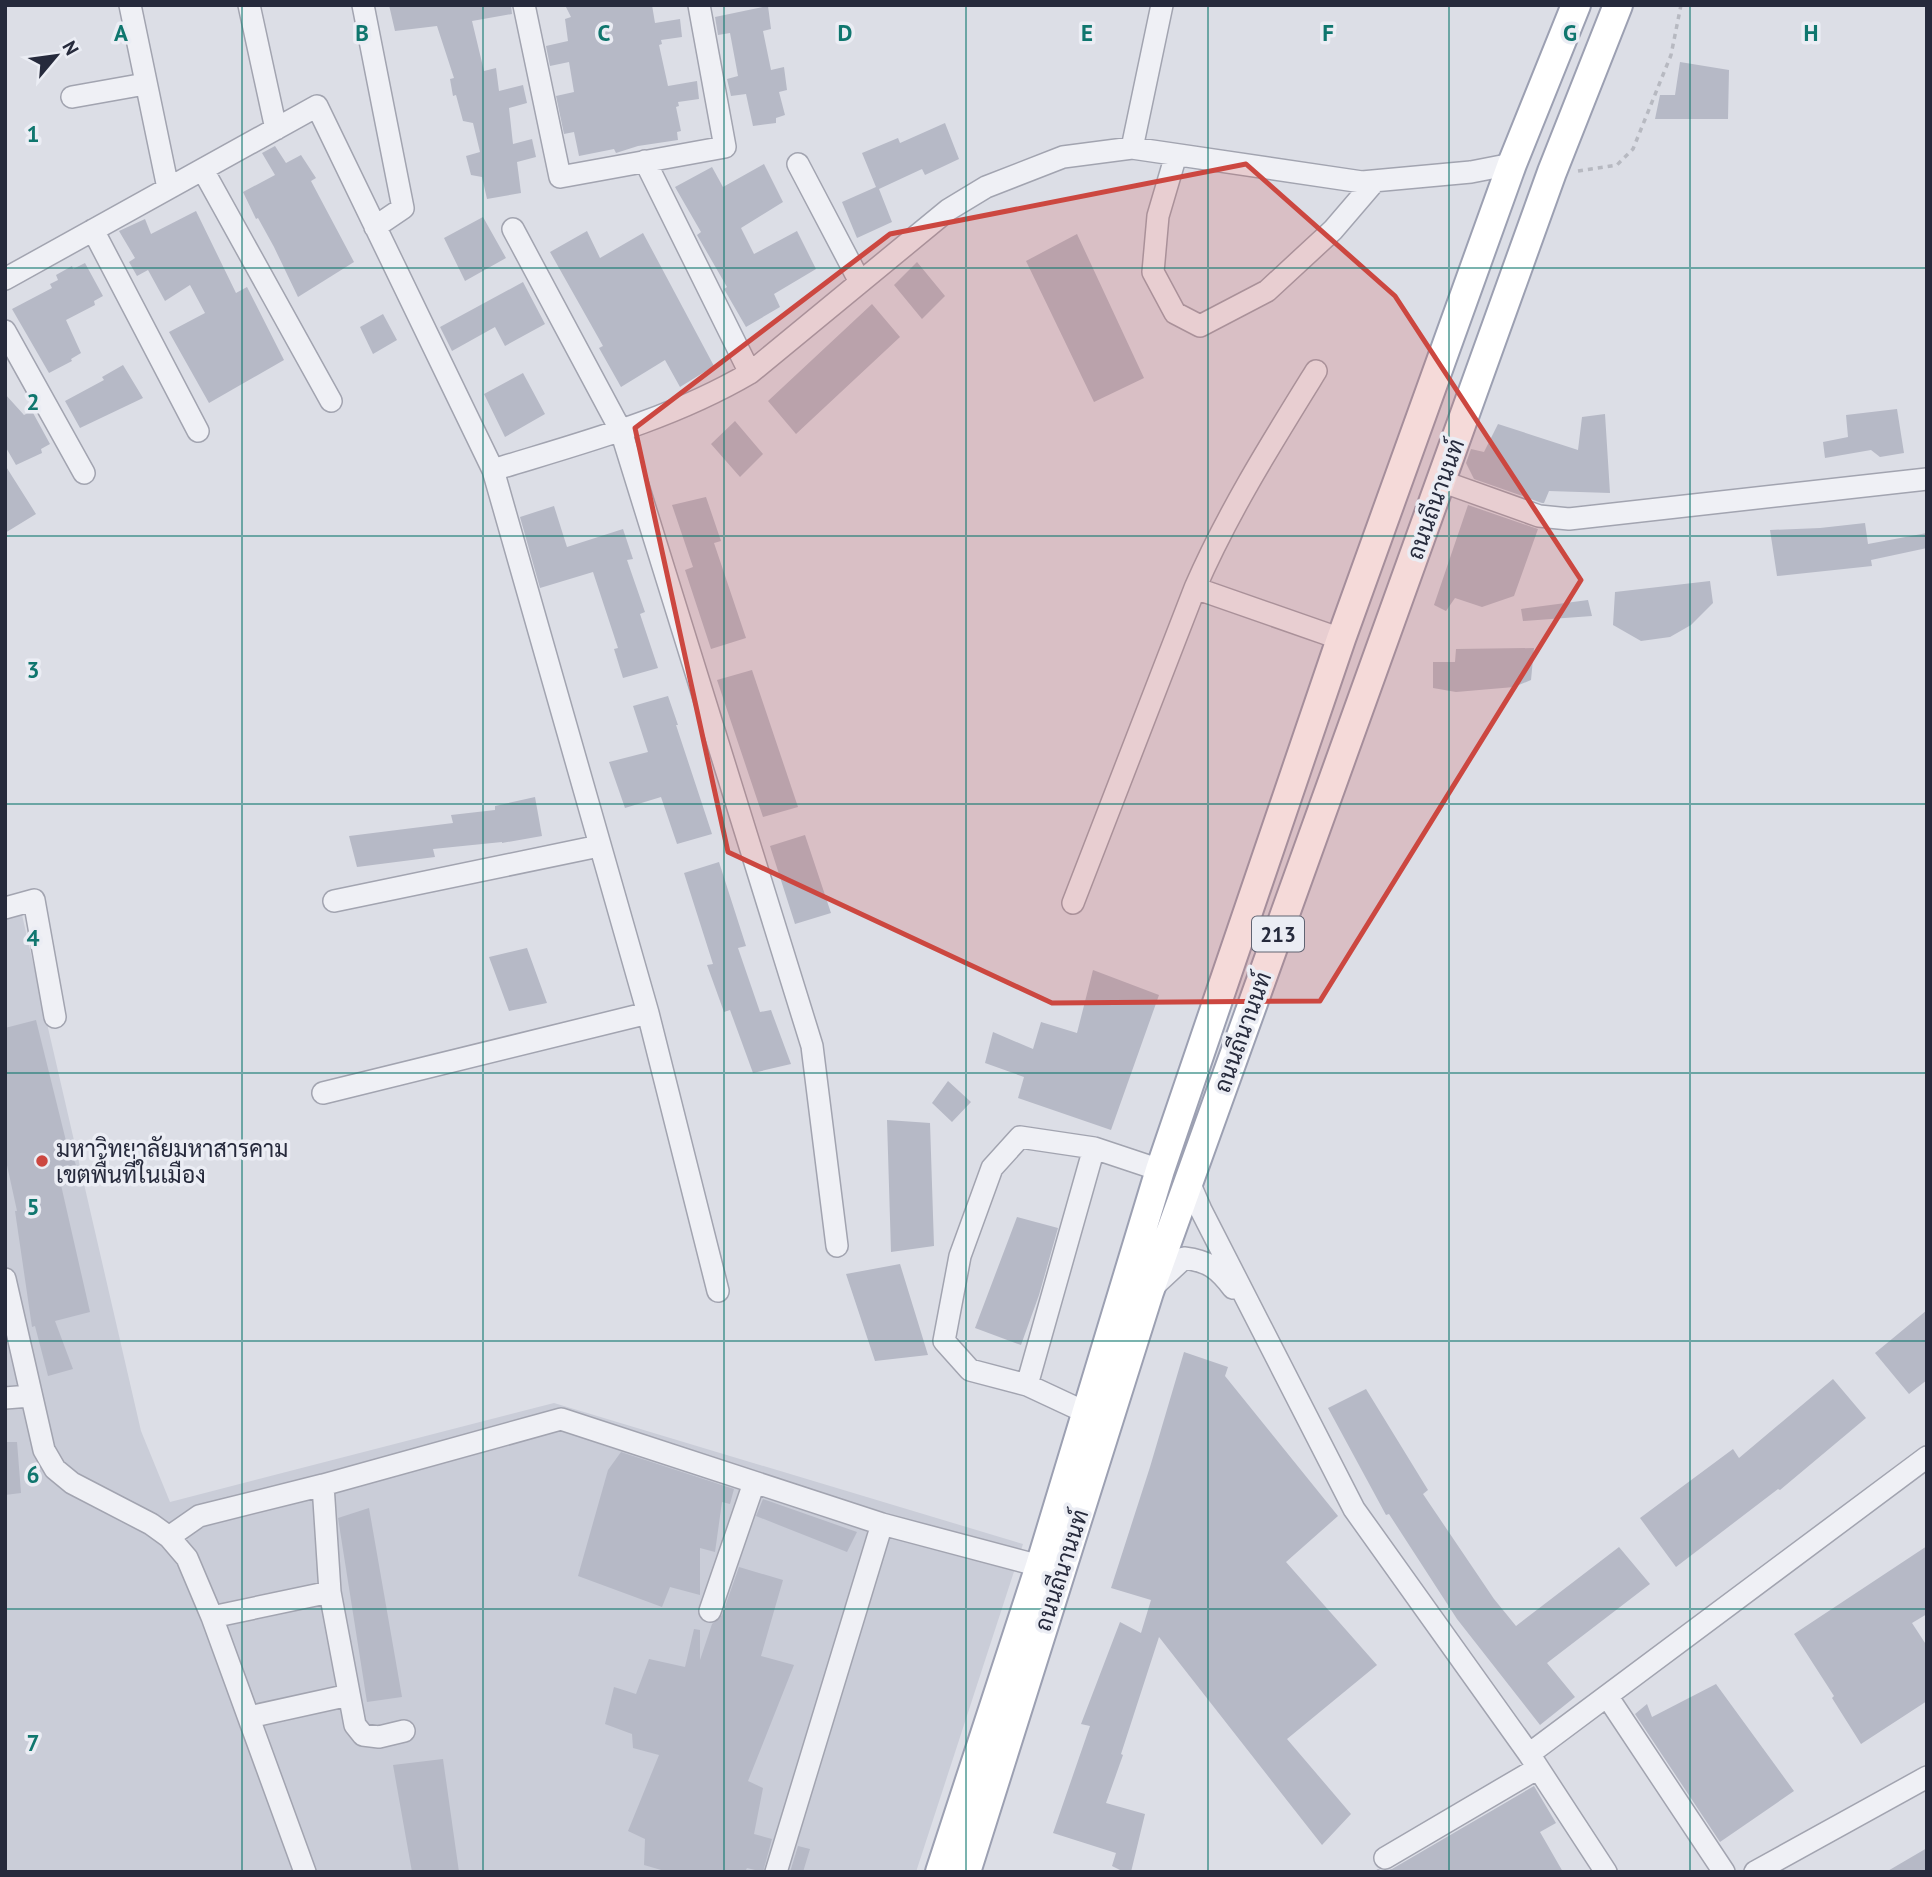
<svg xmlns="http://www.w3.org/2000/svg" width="1932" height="1877" font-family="'PT Sans',Sarabun,sans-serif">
<rect width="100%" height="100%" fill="#dcdee6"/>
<!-- built -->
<path fill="#cacdd8" d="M22,915L141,1431L170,1502L554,1403L1023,1544L916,1872H5V919Z"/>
<!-- building -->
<path fill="#b6b9c6" d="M389,5H511L512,14L472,21L484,71L496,68L499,91L523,85L527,103L509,108L513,144L532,139L536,157L517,162L521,193L487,199L482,177L471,175L466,156L480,152L473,123L463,121L456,95L453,96L450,79L454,78L437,26L395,31Z
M565,5H652L655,23L680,19L682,37L661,40L662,44L659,45L668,86L697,81L699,99L678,102L679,106L676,107L681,131L677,132L678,140L638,146L616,153L614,149L579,156L574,132L564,134L556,96L574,92L569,62L550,66L546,46L568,41L565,19L571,17Z
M768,6L771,29L763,31L771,70L784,67L787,90L779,92L785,115L776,118V123L753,126L746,94L731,96L727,79L738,76L730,33L718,35L715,17Z
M1680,62L1729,70L1728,119H1655L1660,95H1675Z
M945,123L959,159L925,175L922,169L879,189L892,222L857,238L842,202L876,187L862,153L898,138L900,143Z
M275,146L286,163L301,155L316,178L311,181L354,262L298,297L274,247L258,218L256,219L243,192L275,175L262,153Z
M764,164L783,202L741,228L754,254L797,231L816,269L774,294L780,307L746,327L724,289L727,287L697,235L701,232L675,187L712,167L723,187Z
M196,211L236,293L247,287L284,360L209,403L169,332L205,313L190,285L165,301L148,270L137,276L129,262L135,258L119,231L145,219L151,234Z
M483,217L506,258L465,281L444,238Z
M587,231L600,258L643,233L714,366L680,387L665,360L621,387L599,348L603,346L550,252Z
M1077,234L1144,378L1094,402L1026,261Z
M917,262L945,296L922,319L894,285Z
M85,263L103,296L94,301L95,305L66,320L81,353L71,359L72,361L49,373L12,309L52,288L50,284L58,280L56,275L72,266L73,269Z
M523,282L545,324L505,346L495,327L452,351L440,327Z
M872,304L900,337L796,434L768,401Z
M383,314L397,340L373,354L360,327Z
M123,365L143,398L80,428L65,401L104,380L102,377Z
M523,373L545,414L505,437L484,394Z
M5,394L24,415L32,411L50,444L41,449L42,453L16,465L5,446Z
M1897,409L1904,453L1880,457L1871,450L1825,458L1823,442L1848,437L1846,415Z
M1605,414L1610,493L1549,491L1544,503H1542L1474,479L1466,463L1471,449L1484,452L1498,424L1578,450L1582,417Z
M735,421L763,454L740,477L711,444Z
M5,465L36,514L5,533Z
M706,497L721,541L714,543L746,638L711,649L685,570L693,567L672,505Z
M1468,505L1538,529L1514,596L1482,607L1455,598L1446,611L1434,605Z
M554,506L567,547L623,529L633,559L627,560L645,612L640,614L658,668L623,678L614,649L618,648L593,572L540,588L520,517Z
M1865,523L1868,544L1927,533V548L1871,560L1872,566L1777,576L1770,530L1820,528Z
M1710,581L1713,603L1691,625L1670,637L1641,641L1613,625L1615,592Z
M1588,600L1592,616L1523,621L1521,609Z
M1534,648L1531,680L1514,687L1456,692L1433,688V662H1455L1456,649Z
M752,670L798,807L763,817L717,680Z
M668,696L678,725H676L712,834L677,844L661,797L625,808L609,762L648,752L633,706Z
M535,797L542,836L502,843V842L433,849L435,857L357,867L349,836L453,823L451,815L495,810V806Z
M805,835L831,913L795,924L770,846Z
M719,862L746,946L738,948L760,1012L771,1010L791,1064L753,1073L730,1010L724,1012L707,965L713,964L684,873Z
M527,948L547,1003L509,1011L489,957Z
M1093,970L1159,995L1111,1130L1018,1098L1024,1077L985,1063L993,1032L1033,1049L1041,1022L1077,1033Z
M36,1020L70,1157H73L82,1182L61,1185L90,1312L55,1321L73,1369L48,1376L35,1326L32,1327L15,1211H17L5,1156V1028Z
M948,1081L971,1102L952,1122L932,1103Z
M887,1120L930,1123L934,1246L891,1252Z
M1017,1217L1058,1228L1039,1295L1021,1345L975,1328Z
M900,1264L928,1355L875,1361L846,1274Z
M1927,1310V1380L1909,1394L1875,1353Z
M1184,1352L1228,1367L1225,1376L1338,1516L1286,1562L1377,1665L1287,1739L1351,1814L1322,1845L1159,1637L1121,1754L1123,1755L1106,1803L1145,1814L1131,1872H1124L1112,1866L1116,1853L1053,1833L1090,1726L1081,1724L1120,1622L1141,1633L1151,1600L1111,1588L1150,1467Z
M1833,1379L1866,1418L1780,1490L1778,1489L1676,1567L1640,1518L1733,1449L1739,1458Z
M1366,1389L1428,1490L1423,1494L1494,1599L1516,1626L1619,1547L1650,1584L1547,1663L1575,1697L1540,1725L1457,1619L1389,1514L1386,1515L1328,1408Z
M5,1442H17L21,1493L5,1495Z
M621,1452L734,1489L730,1504L722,1502L715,1552L700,1548V1595L670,1587L662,1607L578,1576L608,1470Z
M763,1499L857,1532L847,1552L756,1516Z
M369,1508L402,1697L367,1702L338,1518Z
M1927,1546V1614L1912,1623L1927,1646V1701L1861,1744L1832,1698L1834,1696L1794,1634Z
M739,1567L783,1580L761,1656L794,1665L748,1781L763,1788L754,1834L772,1839L763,1872L747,1868L745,1872H668L644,1865L645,1839L628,1831L659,1755L633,1748L632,1734L605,1724L614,1687L636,1694L649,1659L685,1667L694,1629L700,1630V1660L712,1624L722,1615Z
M1716,1684L1794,1791L1720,1842L1635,1714L1647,1704L1652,1717Z
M443,1759L459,1872H412L393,1765Z
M1534,1786L1556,1823L1540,1832L1563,1872H1373L1378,1869L1384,1871L1392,1869Z
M798,1846L810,1849L803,1872H790Z
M1927,1848V1872H1886Z"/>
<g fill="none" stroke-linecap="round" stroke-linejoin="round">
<!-- minor casing -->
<g stroke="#a2a4b0" stroke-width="24">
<path id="minor" d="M130,5L168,188
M249,5L276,129
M363,5L403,208L375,227
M524,5L560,177L725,147L699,5
M72,97L145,84
M1132,148L1162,5
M1176,155L1158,216L1153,272L1175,313L1200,326L1267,291L1333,230L1375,181
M645,161L750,373
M798,164L860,282
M203,170L331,401
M513,229L621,431L812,1046L837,1246
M93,230L198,431
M5,279L317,106L493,470L648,1013L323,1093
M5,331L84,473
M1316,371C1272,442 1228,512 1195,588L1341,639
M493,470C581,443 670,420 750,373L948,210L986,187L1063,157L1132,148L1362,182L1471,172L1512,164
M1441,481L1539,516L1569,519L1927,479
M334,901L599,846
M1073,903L1195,588
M5,908L34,900L55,1017
M648,1013L718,1291
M1188,1180L1201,1210L1354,1509L1529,1754L1606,1872
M5,1279L44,1450L55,1469L72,1483L151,1524L169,1537L187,1558L212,1617L305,1872
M1155,1285L1184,1258C1208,1261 1218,1268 1233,1288
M1027,1385L1094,1148
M5,1398L30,1396
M1087,1413L1027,1385L970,1370L944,1341L960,1256L992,1168L1020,1137L1094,1148L1160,1170
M169,1537L199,1516L323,1485L561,1419L882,1524L1040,1566
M330,1592L355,1725L363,1735L379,1737L404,1731
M710,1611L754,1483
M212,1617L330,1592L323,1485
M1607,1696L1724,1872
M249,1717L349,1695
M1529,1754L1927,1457
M1385,1858L1538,1768
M776,1872L882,1524
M1755,1872L1927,1777"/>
</g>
<!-- major casing -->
<g stroke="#9ca0b2" stroke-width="32">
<path id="major" d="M940,1872L1040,1566L1160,1170L1341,639L1512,164L1576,5
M966,1872L1149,1292L1552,172L1618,5"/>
</g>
<!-- path -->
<path stroke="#b7b9c1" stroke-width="3.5" stroke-dasharray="5 5" stroke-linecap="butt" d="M1578,171L1617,165L1633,149L1671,55L1681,5"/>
<!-- minor -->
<use href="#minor" stroke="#eff0f5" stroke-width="21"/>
<!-- major -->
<use href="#major" stroke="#fff" stroke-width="28"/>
</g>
<!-- marked area -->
<path fill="#cc4740" fill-opacity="0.2" stroke="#cc4740" stroke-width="5" stroke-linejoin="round" d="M1246,164L1395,296L1581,580L1320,1001L1052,1003L728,852L635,428L890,234Z"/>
<!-- grid -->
<path fill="none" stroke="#0f766e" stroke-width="2" stroke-opacity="0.55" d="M242,5V1872M483,5V1872M724,5V1872M966,5V1872M1208,5V1872M1449,5V1872M1690,5V1872M5,268H1927M5,536H1927M5,804H1927M5,1073H1927M5,1341H1927M5,1609H1927"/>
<!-- markers -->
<circle fill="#cc4740" stroke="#ebedf4" stroke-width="2.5" cx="42" cy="1161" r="7"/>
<g text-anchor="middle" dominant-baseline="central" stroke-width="7" stroke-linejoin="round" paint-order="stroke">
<!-- shield labels -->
<rect fill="#ebedf4" stroke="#616473" stroke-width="2" x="1252" y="916.5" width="52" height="35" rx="5"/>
<g font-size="21" font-weight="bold" fill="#262a3c">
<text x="1278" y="934">213</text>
</g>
<!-- street labels -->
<g font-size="23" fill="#262a3c" stroke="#ebedf4">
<text transform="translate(1435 499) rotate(-70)">ถนนถีนานนท์</text>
<text transform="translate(1242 1032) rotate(-70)">ถนนถีนานนท์</text>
<text transform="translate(1061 1570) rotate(-72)">ถนนถีนานนท์</text>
</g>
<!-- poi labels -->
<g font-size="23" fill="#262a3c" stroke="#ebedf4" text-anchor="start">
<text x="56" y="1148">มหาวิทยาลัยมหาสารคาม<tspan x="56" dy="26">เขตพื้นที่ในเมือง</tspan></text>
</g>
</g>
<g font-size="23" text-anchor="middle" font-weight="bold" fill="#0f766e" stroke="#ebedf4" stroke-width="7" stroke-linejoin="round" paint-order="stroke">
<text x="121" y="41">A</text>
<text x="362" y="41">B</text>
<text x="604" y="41">C</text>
<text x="845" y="41">D</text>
<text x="1087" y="41">E</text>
<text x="1328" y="41">F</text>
<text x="1570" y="41">G</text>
<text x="1811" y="41">H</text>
<text x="33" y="142">1</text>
<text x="33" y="410">2</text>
<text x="33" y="678">3</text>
<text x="33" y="946">4</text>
<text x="33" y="1215">5</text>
<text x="33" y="1483">6</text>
<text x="33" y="1751">7</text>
</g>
<!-- border -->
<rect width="1932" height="1877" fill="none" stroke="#262a3c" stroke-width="14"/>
<!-- north arrow -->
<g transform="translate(56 56) rotate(61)" stroke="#ebedf4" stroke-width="5" paint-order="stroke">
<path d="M0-5L12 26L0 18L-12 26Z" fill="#262a3c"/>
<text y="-10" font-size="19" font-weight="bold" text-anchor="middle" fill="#262a3c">N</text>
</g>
</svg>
